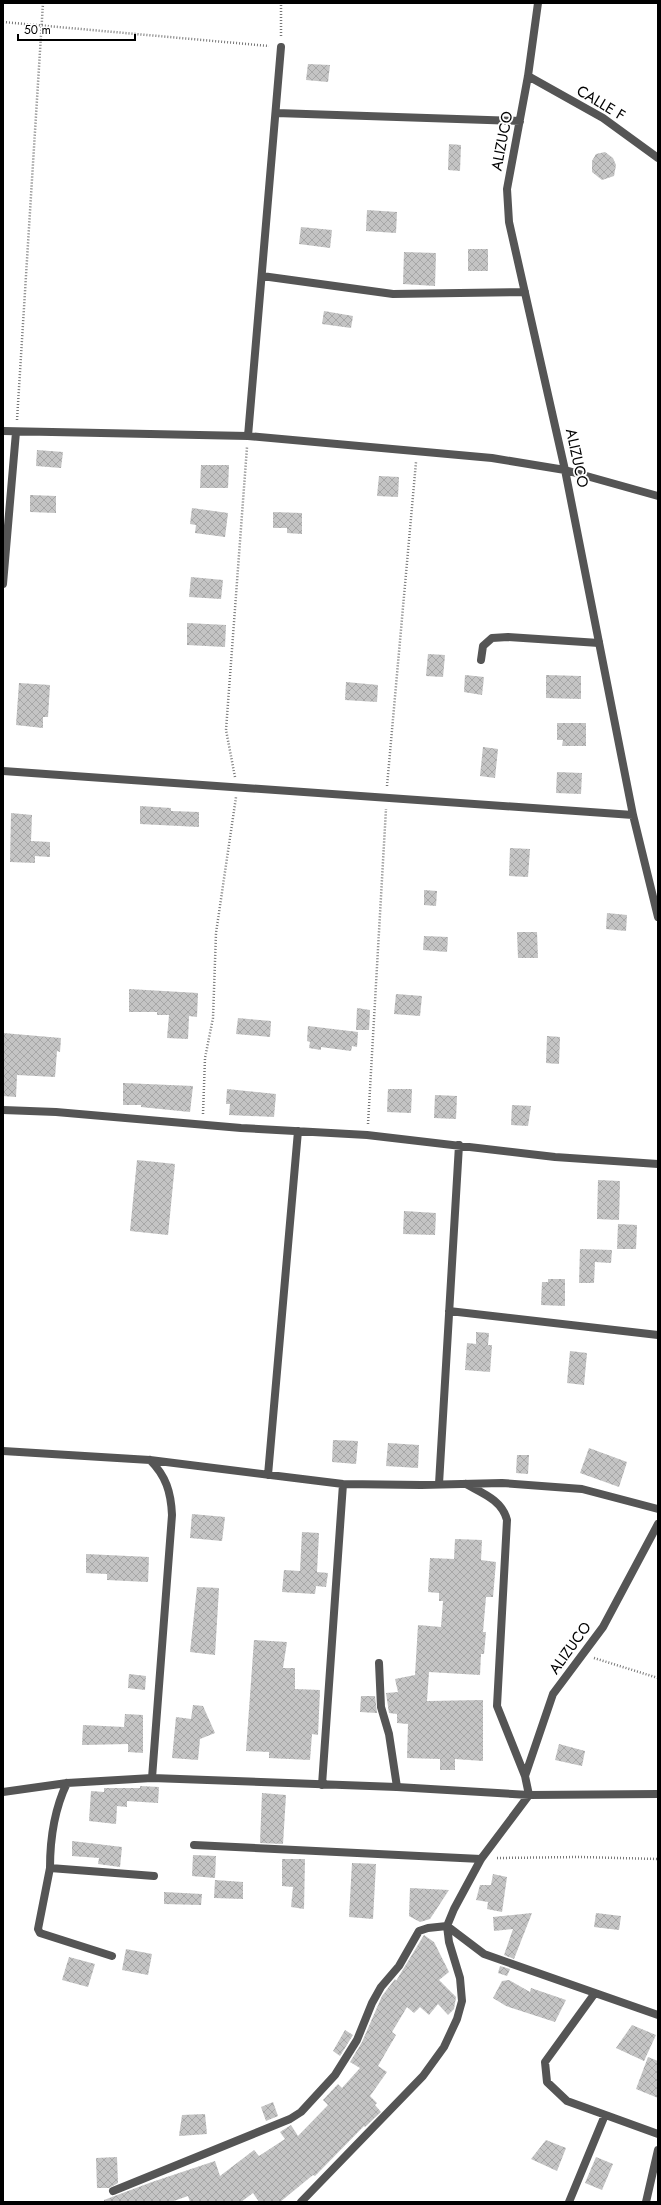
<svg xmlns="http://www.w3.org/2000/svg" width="661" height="2205" font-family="Jost,sans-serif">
<defs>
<pattern id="building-cross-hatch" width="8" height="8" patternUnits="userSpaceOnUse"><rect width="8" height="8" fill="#c4c4c4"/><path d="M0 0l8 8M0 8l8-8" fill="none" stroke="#a7a7a7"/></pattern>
</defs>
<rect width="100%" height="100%" fill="#fff"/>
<!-- building -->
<path fill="url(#building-cross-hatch)" d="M308,64L330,65L328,82L306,80Z
M449,144L461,145L460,171L448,170Z
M605,152L613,158L616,165L614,176L602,180L592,172V161L596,154Z
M367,210L397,212L396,233L366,231Z
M301,227L332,230L330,248L299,244Z
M468,249H488V271H468Z
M404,252L436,253L435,286L403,284Z
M324,311L353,316L351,328L322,324Z
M37,450L63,452L61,468L36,466Z
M201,465H229L228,488H200Z
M379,476L399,477L398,497L377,496Z
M30,495L56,496V513L30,512Z
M192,508L228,513L225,537L195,533L196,525L190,524Z
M273,512L302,513V534L287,533V528H273Z
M191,577L223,580L221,599L189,597Z
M187,623L226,625L225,647L187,645Z
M428,654L445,655L443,677L426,676Z
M465,675L484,677L482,695L464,692Z
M546,675L581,676V699L546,698Z
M346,682L378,685L377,702L345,700Z
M19,683L50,685L48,717H43V728L16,725Z
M557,723H586V746H562L563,740H557Z
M483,747L498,749L495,778L480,776Z
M557,772L582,773L581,794L556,793Z
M140,806L171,808V811L199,812V827L140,824Z
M11,813L32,815L31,841L50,842V857L35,856V863L10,862Z
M510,848L530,849L528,877L509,876Z
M424,890L437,891L436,906L424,905Z
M607,913L627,915L626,931L606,929Z
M517,932H537L538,958H518Z
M424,936L448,937L447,952L423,950Z
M129,989L198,993L197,1017L189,1016L188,1039L167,1038L169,1015H157V1012H129Z
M396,994L422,996L420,1016L394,1014Z
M357,1008L370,1010L369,1030H356Z
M238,1018L271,1021L270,1037L236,1034Z
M308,1026L358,1032L357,1047L352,1046L351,1051L321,1047V1050L309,1048L310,1042L307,1041Z
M3,1033L61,1038L60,1052L57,1051L55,1077L17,1075L16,1097L3,1096Z
M547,1036L560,1037L559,1064L546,1063Z
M123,1083L193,1086L190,1112L141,1107V1105H123Z
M227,1089L276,1094L274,1117L229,1115L230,1104H226Z
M388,1089H412L411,1113L387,1112Z
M435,1095L457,1096L456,1119L434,1118Z
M512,1105L531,1106L528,1126L511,1125Z
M137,1160L175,1164L168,1235L130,1231Z
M598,1180L620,1181L619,1220L597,1219Z
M404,1211L436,1213L435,1235L403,1234Z
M618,1224L637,1225L636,1249H617Z
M580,1249L612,1250L611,1263L595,1262L594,1283H579Z
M548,1279H565V1306L541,1305L542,1282H548Z
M476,1332L489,1333L488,1345H492L490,1372L465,1370L467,1343L476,1344Z
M570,1351L587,1353L584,1385L567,1383Z
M333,1440L358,1441L356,1464L332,1462Z
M388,1443L419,1445L418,1468L386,1466Z
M589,1448L627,1462L619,1487L580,1473Z
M517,1455H529L528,1474L516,1473Z
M192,1514L225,1517L222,1541L190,1538Z
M302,1532L319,1533L317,1572L328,1573L326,1587L316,1586L315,1594L282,1592L284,1570L300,1571Z
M455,1539L482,1540L481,1560L496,1562L493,1597H486L483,1632H486L484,1654H481L480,1675L429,1672L427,1701L483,1700V1761L455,1759V1770H440V1759L407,1758L408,1724L397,1723V1714L389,1713L386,1693L398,1692L395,1679L415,1675L418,1625L441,1627L443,1601H439V1593L428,1592L430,1558L454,1559Z
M86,1554L149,1557L148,1582L107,1580V1574L86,1573Z
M197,1587L219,1588L215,1655L190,1652Z
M254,1640L287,1642L283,1668H295V1689L320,1690L318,1735L312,1734L310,1760L269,1758V1752L246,1751Z
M129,1674L146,1676L145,1690L128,1688Z
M361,1696H375L377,1713L360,1712Z
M193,1705L203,1706L215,1733L200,1739L198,1760L172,1758L176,1717L191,1719Z
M125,1714L143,1715V1753L128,1752V1744L82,1745L83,1725L124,1727Z
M559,1744L585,1751L582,1766L555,1760Z
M140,1786L159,1787L158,1803L127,1801V1807L117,1806L116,1824L89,1821L91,1791L104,1792V1788H140Z
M262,1793L286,1795L283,1844L260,1843Z
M72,1841L122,1847L120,1867L98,1864L99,1858L72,1856Z
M193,1855L216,1856L215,1878L192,1876Z
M282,1859H305L304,1909L291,1907L293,1887L282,1886Z
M352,1863L376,1864L373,1919L349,1917Z
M493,1874L507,1877L502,1912L487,1909L488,1902L476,1900L480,1885H491Z
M215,1880L243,1882V1899L214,1898Z
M410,1888L449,1890L430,1919L420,1922L409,1916Z
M164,1892L202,1894L201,1905L164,1904Z
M532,1913L514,1959L504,1955L513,1929L494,1931L493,1917Z
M596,1913L621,1916L619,1930L594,1927Z
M424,1935L434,1942L449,1972L439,1980L456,1997L454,2009L448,2015L438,2004L429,2015L420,2007L414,2013L407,2007L392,2032L396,2035L378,2066L387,2072L370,2096L377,2103L375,2105L381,2112L365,2127L364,2126L315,2176L313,2175L280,2202H259L253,2193L241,2202H190L188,2196L171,2202H104V2200L152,2182L215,2161L220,2176L254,2150L259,2156L285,2139L280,2132L291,2125L298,2136L328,2105L323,2100L338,2084L342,2088L360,2068L350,2062L362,2042L382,1996L395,1979L396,1981Z
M126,1949L152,1954L148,1975L122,1970Z
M69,1957L95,1964L88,1987L62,1980Z
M500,1966L510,1969L507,1976L498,1973Z
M509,1980L530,1992L531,1988L566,2000L555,2022L506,2006L493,1998L502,1981Z
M632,2025L656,2035L644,2061L616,2048Z
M345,2030L353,2035L340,2056L333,2051Z
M648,2057L658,2061V2098L636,2089Z
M273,2102L278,2116L266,2121L261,2107Z
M205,2114L207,2134L179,2136L182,2115Z
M546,2140L566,2148L557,2171L531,2159Z
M117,2157L118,2183L109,2188H97L96,2158Z
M596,2157L613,2164L602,2190L585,2183Z"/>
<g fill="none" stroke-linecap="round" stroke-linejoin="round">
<!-- path -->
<path stroke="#777" stroke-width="2.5" stroke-dasharray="1 2" stroke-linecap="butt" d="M3,22L269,46
M281,36V3
M17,420L43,3
M235,777L226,730L247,447
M387,786L416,462
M203,1114L205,1058L213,1018L216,933L236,797
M368,1124L386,809
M594,1658L658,1678
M497,1858L580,1857L658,1859"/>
<!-- lane -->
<path stroke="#555" stroke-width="8" d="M481,660L483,646L492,638L508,637L599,643
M379,1663L381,1707L389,1734L397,1787
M50,1868L38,1929L40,1933L112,1956"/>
<!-- street -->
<path stroke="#555" stroke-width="8" d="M538,3L528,76L507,189L509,222L565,470L633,815L658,917
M528,76L603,118L658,158
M276,113L520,121
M262,276L393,294L525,292
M3,431L248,436L492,458L565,470L658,496
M248,436L281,47
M3,584L16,432
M3,771L633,815
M3,1110L56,1112L241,1128L367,1135L555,1157L658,1164
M449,1311L658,1335
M3,1451L150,1460L343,1484L421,1485L502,1483L582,1489L658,1509
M150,1460C166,1476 171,1492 172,1515L152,1778
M268,1475L298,1131
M439,1484L459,1145
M466,1484C482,1493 502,1500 507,1520L497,1706L525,1776
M67,1783C54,1810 50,1837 50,1868L154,1876
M322,1785L343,1484
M3,1792L67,1783L152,1778L397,1787L529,1795L658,1794
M194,1845L481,1859
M595,1993L545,2062L547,2082L567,2101L658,2134
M113,2191L290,2119L301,2112L335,2075L357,2040L372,2003L381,1987L399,1966L419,1931L428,1928L447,1926L484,1954L658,2015
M301,2202L423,2076L444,2047L457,2019L462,2001L460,1978L449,1942L447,1926L454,1909L481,1859L529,1795L525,1776L553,1694L603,1627L658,1524
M569,2202L605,2115
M646,2202L658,2150"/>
</g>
<g text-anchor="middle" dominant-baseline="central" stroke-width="3.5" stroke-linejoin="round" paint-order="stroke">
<!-- street labels -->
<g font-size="15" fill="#000" stroke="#fff">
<text transform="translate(601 103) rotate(31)">CALLE F</text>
<text transform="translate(502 141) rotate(-79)">ALIZUCO</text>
<text transform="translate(577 458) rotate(78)">ALIZUCO</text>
<text transform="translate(570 1648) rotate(-54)">ALIZUCO</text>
</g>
</g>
<!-- border -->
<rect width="661" height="2205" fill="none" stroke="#000000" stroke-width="8"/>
<!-- scale -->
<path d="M18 34v6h117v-6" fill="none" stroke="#000000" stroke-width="2"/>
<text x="24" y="34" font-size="12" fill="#000000" stroke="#ffffff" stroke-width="3" paint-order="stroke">50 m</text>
</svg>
